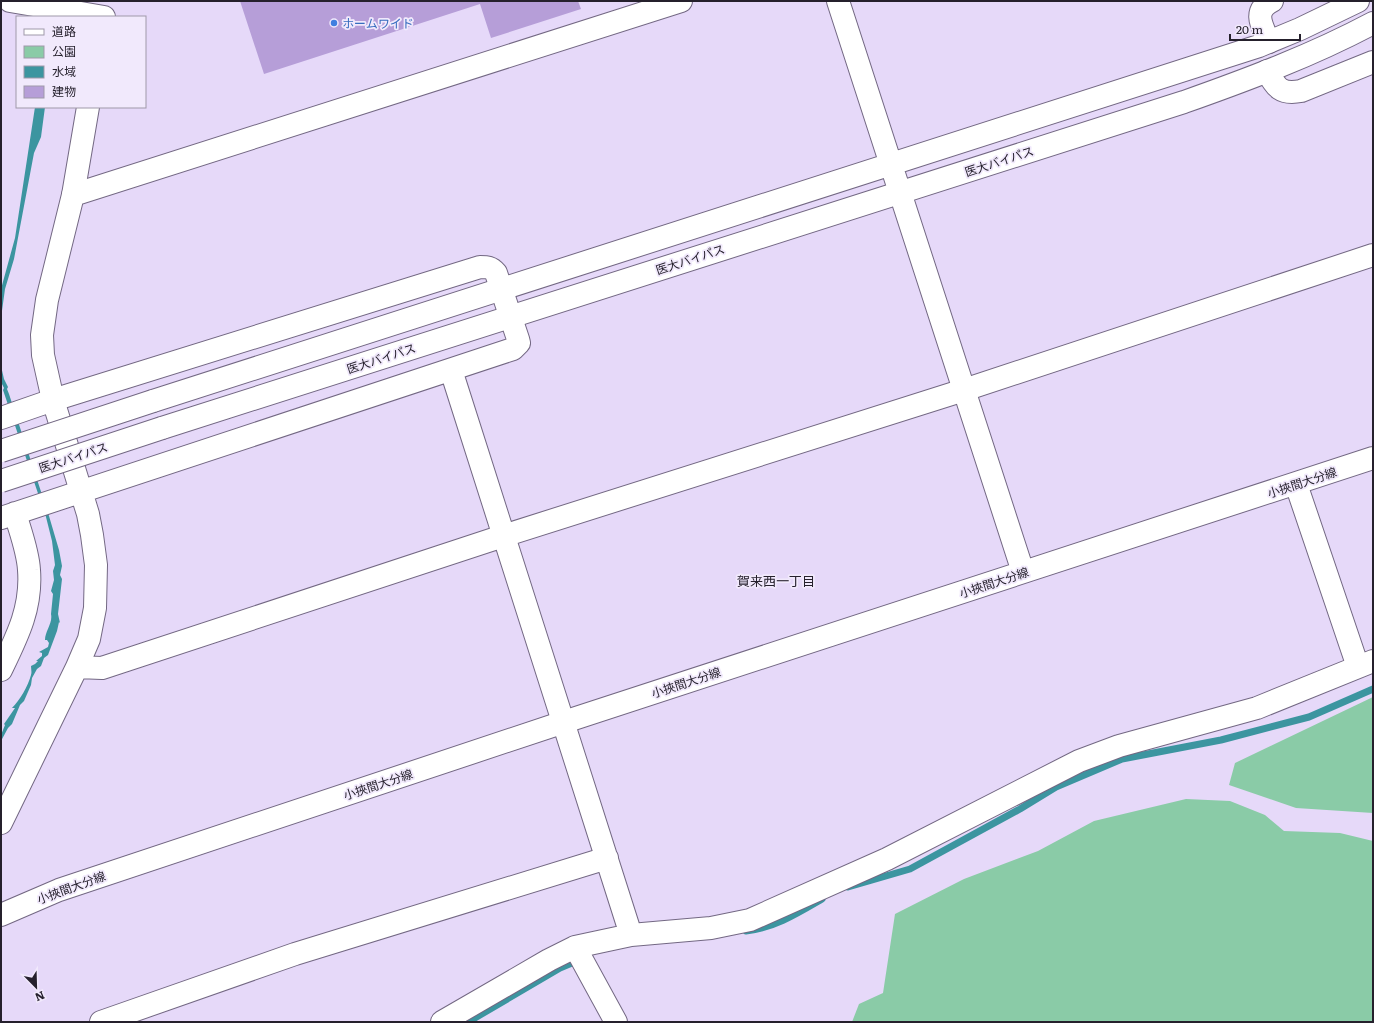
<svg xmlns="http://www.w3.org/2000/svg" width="1374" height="1023" font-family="Literata,'Noto Sans JP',serif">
<rect width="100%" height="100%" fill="#e6d9f9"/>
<!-- green -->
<path fill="#8acba7" d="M1373,697V813L1296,808L1229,785L1235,763Z
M1186,799L1230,801L1265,815L1284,831L1340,833L1373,841V1022H852L859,1004L883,993L895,914L964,879L1038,851L1094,821Z"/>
<!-- water -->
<path fill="#3c95a0" d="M35,107H45L41,137L34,153L14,259L5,289L1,318V289L15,238Z
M1,366L4,379L8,387L7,389L9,394L49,516L59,550L62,566L60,575L62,579L58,614L60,623L59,622L57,631L48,655L44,658L41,666L37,669L32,678L31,685L24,701L20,705L12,724L8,728L1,741V735L5,725L4,724L15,708H12C20,700 28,686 31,675C32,672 31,669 31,666L35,664L38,661H36L42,656V653L39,652L48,647L49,643L47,640H45C45,631 53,623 51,614L53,594L51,591L54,580L53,571L55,565L52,541L46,517L3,390L4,388L1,382Z"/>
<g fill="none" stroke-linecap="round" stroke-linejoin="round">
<!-- stream -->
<path stroke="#3c95a0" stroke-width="7" d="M848,887L910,869L1020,809L1056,787L1122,759L1221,740L1309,717L1373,689
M746,931C774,928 798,913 822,899
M468,1022L560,968L579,960"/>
</g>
<!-- building -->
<path fill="#b69ed8" d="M240,1H578L581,9L491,38L480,4L264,74Z"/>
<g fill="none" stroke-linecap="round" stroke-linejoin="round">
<!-- street casing -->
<g stroke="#736883" stroke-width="24">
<path id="street" d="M10,1L104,17
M1269,42C1262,26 1252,11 1272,1
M1267,71C1276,87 1280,95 1301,91L1373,62
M73,195L88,107
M451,370L631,935
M1,418L53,400L480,267C487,267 491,267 496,273L518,339L519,343L513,349L1,518
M1296,484L1358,667
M77,667L102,668L503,536L964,390L1373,255
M1,670C17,637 32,608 29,570C28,551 20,531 15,513
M1,823L77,667L89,639L95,608L96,565L92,535L88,514L53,400
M575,947L616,1022
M101,1022L295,954L607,858
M442,1022L549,960L575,947L631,935L711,928L750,920L887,859L1079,761L1119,746L1257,708L1373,661"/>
</g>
<!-- secondary casing -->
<g stroke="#736883" stroke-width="24">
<path id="secondary" d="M838,1L1023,572
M53,400L43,355L42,335L47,300L73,195L681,1
M153,401L1259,46L1300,29L1358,1
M162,428L1184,102C1249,79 1313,55 1373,23
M1,915L59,890L564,722L1373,458"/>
</g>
<!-- street -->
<use href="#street" stroke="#fff" stroke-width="22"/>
<!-- secondary -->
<use href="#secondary" stroke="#fff" stroke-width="22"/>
<!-- secondary-bridge casing -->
<g stroke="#736883" stroke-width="24" stroke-linecap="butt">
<path id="secondary-bridge" d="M1,451L153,401
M1,481L162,428"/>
</g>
<!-- secondary-bridge -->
<use href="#secondary-bridge" stroke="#fff" stroke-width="22"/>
</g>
<!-- markers -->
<circle fill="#3f7fe0" stroke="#f1e9fc" stroke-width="1.5" cx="334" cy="23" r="4"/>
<g text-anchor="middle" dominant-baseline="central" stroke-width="3.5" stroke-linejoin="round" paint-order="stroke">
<!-- shop labels -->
<g font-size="12" fill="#366cbe" stroke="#f1e9fc" text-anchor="start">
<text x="342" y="23">ホームワイド</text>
</g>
<!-- street labels -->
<g font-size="12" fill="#25202c" stroke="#f1e9fc">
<text transform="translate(999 161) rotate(-18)">医大バイパス</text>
<text transform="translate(690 259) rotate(-18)">医大バイパス</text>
<text transform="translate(381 358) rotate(-18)">医大バイパス</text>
<text transform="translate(73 457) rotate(-18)">医大バイパス</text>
<text transform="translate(1302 482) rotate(-18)">小挾間大分線</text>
<text transform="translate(994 582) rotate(-18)">小挾間大分線</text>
<text transform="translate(686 682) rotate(-18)">小挾間大分線</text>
<text transform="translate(378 784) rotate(-18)">小挾間大分線</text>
<text transform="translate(71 887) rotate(-20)">小挾間大分線</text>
</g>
<!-- neighbourhood labels -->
<g font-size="13" fill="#25202c" stroke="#f1e9fc">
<text x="776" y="580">賀来西一丁目</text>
</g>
</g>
<!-- border -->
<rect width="1374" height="1023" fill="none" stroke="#25202c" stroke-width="4"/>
<!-- legend -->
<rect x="16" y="16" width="130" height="92" fill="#f1e9fc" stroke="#9f99a9"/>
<rect x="24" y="29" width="20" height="6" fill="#ffffff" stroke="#9f99a9"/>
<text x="52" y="36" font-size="12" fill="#25202c">道路</text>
<rect x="24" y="46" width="20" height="12" fill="#8acba7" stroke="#9f99a9"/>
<text x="52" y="56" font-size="12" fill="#25202c">公園</text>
<rect x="24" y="66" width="20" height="12" fill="#3c95a0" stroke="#9f99a9"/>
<text x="52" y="76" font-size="12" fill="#25202c">水域</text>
<rect x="24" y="86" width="20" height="12" fill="#b69ed8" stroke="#9f99a9"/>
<text x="52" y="96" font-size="12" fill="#25202c">建物</text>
<!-- north arrow -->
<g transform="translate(36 987) rotate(157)" stroke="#f1e9fc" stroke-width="3" paint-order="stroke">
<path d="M0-3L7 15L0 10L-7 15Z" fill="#25202c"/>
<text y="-6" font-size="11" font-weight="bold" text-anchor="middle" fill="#25202c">N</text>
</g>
<!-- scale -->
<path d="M1230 34v6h70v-6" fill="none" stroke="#25202c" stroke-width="2"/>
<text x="1236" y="34" font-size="12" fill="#25202c" stroke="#f1e9fc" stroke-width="3" paint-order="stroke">20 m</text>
</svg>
